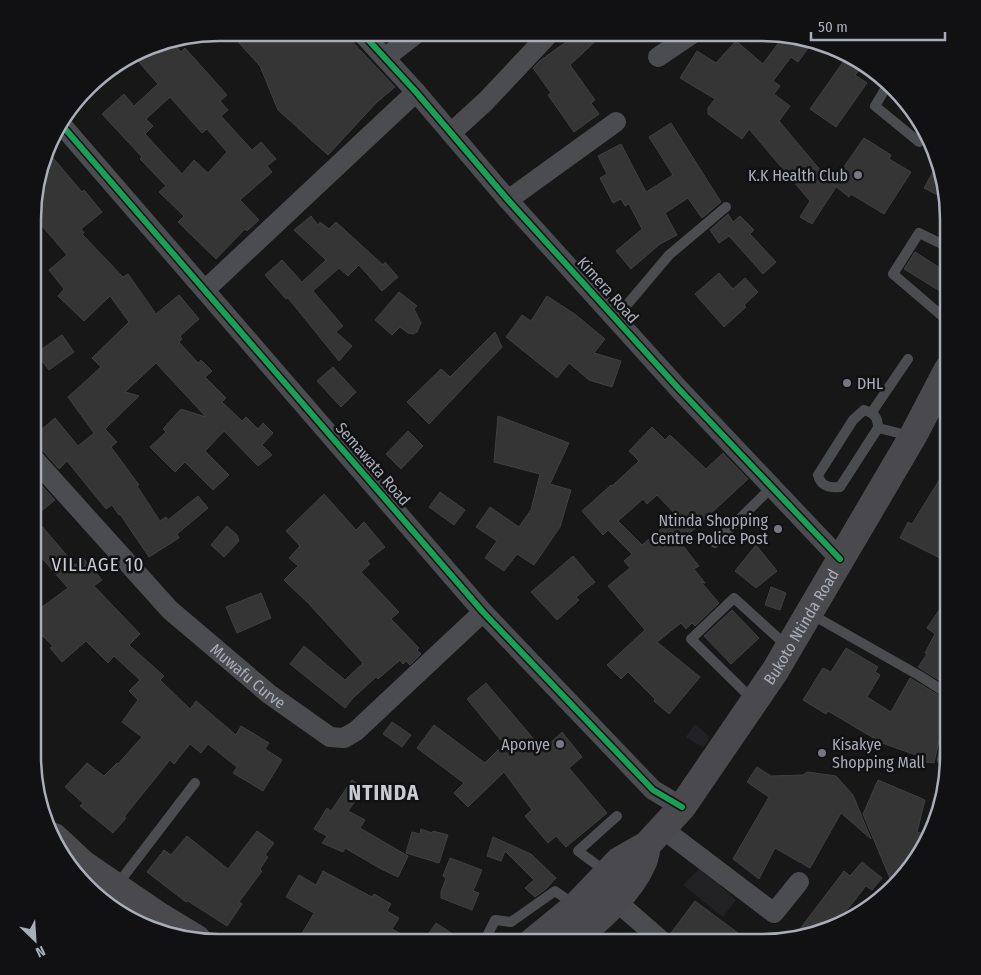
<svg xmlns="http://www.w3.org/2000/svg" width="981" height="975" font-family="'Fira Sans Condensed',sans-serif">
<rect width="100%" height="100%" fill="#171717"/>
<!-- built -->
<path fill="#212123" d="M695,724L710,737L703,748L686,737Z
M699,869L711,877L736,900L723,917L683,885Z"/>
<!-- building -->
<path fill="#353536" stroke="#3f4043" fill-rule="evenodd" d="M230,33H344L395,87L376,103L328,155L278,110L260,66Z
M562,33L603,34L570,65L595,100L591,103L599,114L574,132L548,95L551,93L533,68L541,60L566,42L561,37Z
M785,34L812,43L798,62L791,57L773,81L780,86L774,94L790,106L779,121L832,184L864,138L891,155L889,159L911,172L884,214L851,194L849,197L834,185L836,187L812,224L800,217L810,201L749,129L742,139L708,114V108L715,99L680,78L697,51L716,63L736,41L763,64Z
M171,41L181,52L185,48L227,95L220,101L228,110L221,116L252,150L261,142L276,159L267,166L272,172L240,200L259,220L247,231L245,229L216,259L178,222L184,216L159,192L166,186L140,159L142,157L102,114L124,94L134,106L158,84L138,61L157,44ZM170,97L202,133L207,129L227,152L208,173L194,160L182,174L145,134L153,126L146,119Z
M848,55L855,58L864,66L855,75L867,83L836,127L810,109Z
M671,123L721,202L702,218L688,198L665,213L677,235L660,244L631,269L616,251L642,229L629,204L625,206L621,199L613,203L600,178L607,174L598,156L621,144L646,192L673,175L649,137Z
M48,152L82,192L84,190L102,212L81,229L84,233L82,234L123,277L128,274L156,314L179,295L199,319L180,336L182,339L179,342L198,363L201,360L212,371L205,377L226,398L222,402L242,421L246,417L258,429L263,423L273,433L262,445L272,455L258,466L224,431L205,451L229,475L213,490L185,462L175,472L150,447L166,432L163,429L181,409L206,417L156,363L125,392L139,396L105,429L117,442L111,447L139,485L137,486L160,521L166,517L168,520L198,496L208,508L177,534L179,538L149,557L120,514L119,515L112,505L106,509L67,461L59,469L44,452L35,448V435L55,418L78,446L94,433L68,397L101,367L92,358L129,322L110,296L84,321L58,296L64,289L49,270L67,255L42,226L36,232V184Z
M939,161L946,197L947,200L924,188Z
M728,214L733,222L740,216L754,230L750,234L776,262L763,274L729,236L719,243L710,230Z
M311,216L318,225L320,222L329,229L336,222L383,265L385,262L398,277L382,291L359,265L348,276L339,268L313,291L343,326L336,332L352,346L339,361L288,298L286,299L265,275L282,260L302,282L326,260L294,230Z
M915,252L948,273V296L904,269Z
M719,273L733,289L745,278L758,292L744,305L746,307L724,327L695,294Z
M399,292L417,306L414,309L421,323L417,332L413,334L408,333L400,327L392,335L375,320Z
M547,296L576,315L605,339L594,353L621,361L612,387L589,380L569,363L557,378L506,337L522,315L531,321Z
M495,332L502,347L429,424L407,402L441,369L450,377Z
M62,335L74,352L49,370L36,353Z
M333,367L356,392L341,407L317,381Z
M498,416L569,443L550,484L571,490L560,527L534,565L517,554L504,571L485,558L497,541L476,527L490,507L519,527L531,510L540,474L494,462Z
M652,427L665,440L670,435L706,469L723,453L748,479L680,542L699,566L694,569L705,583L701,582L719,603L695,626L692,623L686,629L681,623L657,642L700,677L669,714L654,701L655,699L628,672L621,679L607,665L645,630L608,586L630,568L624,561L632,554L608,530L603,535L582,511L611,485L612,486L639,461L629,451ZM657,495L677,516L642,545L618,521L643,499L647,504Z
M408,431L423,446L401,469L386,454Z
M948,466V562L900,538L908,522L912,524Z
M34,477L55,500L34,517Z
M440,492L465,510L454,525L429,507Z
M324,494L356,530L364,522L385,547L367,561L370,564L361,572L399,612L391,619L419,648L417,650L421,654L410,665L406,661L403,664L400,660L378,679L376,677L353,698L345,708L290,664L304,646L345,680L363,663L309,604L311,601L308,603L284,580L298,566L289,558L300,546L286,531Z
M34,517L75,565L83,558L102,580L94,586L140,634L129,645L164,676L160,680L190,709L196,701L236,735L241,726L269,743L265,749L282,760L263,791L233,773L237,767L208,744L201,753L190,744L174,764L170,760L124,817L126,818L113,833L80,806L83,803L65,787L87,763L104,776L117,763L118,764L142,737L122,722L138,700L129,691L140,680L114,656L108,663L86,641L62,662L50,648L53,646L34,628V599L42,607L68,588L34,549Z
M227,526L237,535L239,541L224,557L211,545Z
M756,545L777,571L756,588L735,571Z
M573,556L595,582L576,597L579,600L557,620L531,592Z
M771,587L786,593L780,610L765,605Z
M261,593L271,618L237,633L226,607Z
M948,597V686L918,667L927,654L925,653L935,634L927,628Z
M732,610L759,638L731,664L704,636Z
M846,648L878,667L875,672L880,675L867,697L891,712L910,678L948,701V709L941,731L934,763L918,761L919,756L882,743L828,711L826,714L803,700L823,668L831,672Z
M486,683L543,750L562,732L582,757L569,768L607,813L566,847L556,836L548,843L525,816L532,810L504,772L468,807L454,793L464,783L417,748L434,725L485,763L504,744L467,699Z
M392,722L411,735L402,747L383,734Z
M757,767L771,776L803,775L807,772L836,776L853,795L871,839L841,813L810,868L775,848L759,879L733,859L769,797L747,782Z
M352,780L364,788L348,811L365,820L360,828L408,856L398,877L381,869L345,848L343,852L322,843L327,836L314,829L327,808L331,811Z
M878,780L925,800L917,832L930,836L929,838L892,883L863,814Z
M421,829L432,833L433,831L448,835L439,863L406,853L412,832L420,834Z
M257,831L274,843L265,855L268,857L260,869L262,871L239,902L242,904L227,926L188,901L186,902L147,872L164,850L171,855L187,836L228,869Z
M493,837L531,854L556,878L546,889L535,897L525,888L534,880L505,851L501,861L487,856Z
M450,858L482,870L473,891L479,893L472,910L441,898V892L446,878L443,876Z
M862,862L882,878L872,890L866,886L835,925L822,932L793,938L844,871L850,876Z
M323,871L372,897L374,894L391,904L387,911L399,918L392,929L415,942H297L314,913L286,897L299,875L316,885Z
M695,901L750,942H683L671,933Z
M436,923L465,942H423Z"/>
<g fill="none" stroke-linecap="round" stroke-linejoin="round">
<!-- lane -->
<path stroke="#4b4c50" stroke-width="10" d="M887,86L875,106L919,142
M948,247L919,233L893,274L948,321
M615,319L669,255L726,207
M864,410C874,413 878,417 878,428L840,487C830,488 821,487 818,475L853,420Z
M872,412L908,359
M878,428L911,436
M715,543L772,487
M809,613L920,676L948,694
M754,701L691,639L734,598L788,647
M942,760L948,732
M607,870L597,865L578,851L617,816
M117,885L195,783
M484,942L495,920L511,922L555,891L575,905"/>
<!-- street -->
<g stroke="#4b4c50" stroke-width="20">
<path d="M362,33L416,92L508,200L679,389L840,559"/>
<path d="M658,57L692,34"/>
<path d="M385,58L417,33"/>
<path d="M60,123L483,612L653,790L682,807"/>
<path d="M451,133L486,101L550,33"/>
<path d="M508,200L616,122"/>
<path d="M205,290L416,92"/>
<path id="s1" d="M35,460L170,610L269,694L330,737L344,738L356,731L483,612"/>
<path d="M663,829L774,913L799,882"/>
<path d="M616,901L663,942"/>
</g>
<!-- secondary -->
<g stroke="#4a4a4e" stroke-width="28">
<path d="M54,837L83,864L159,916L197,939"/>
<path id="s2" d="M532,942L576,906L619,861L647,845L682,807L775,671L913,436L948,369"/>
<path d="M572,942C596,921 629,894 642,864C645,859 646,852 647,845"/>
</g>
<!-- cycleway casing -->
<g stroke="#111113" stroke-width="9">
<path id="cycleway" d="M362,33L416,92L508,200L679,389L840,559
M60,123L483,612L653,790L682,807"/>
</g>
<!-- cycleway -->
<use href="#cycleway" stroke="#1a9f57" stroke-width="6"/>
</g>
<!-- markers -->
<g fill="#757880" stroke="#111113" stroke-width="2">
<circle cx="858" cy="175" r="5"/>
<circle cx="847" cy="383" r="5"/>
<circle cx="778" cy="529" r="5"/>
<circle cx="560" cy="744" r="5"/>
<circle cx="822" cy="753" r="5"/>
</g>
<g text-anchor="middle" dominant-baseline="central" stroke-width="5" stroke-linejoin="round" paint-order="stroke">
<!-- poi labels -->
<g font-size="16" fill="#a8adb8" stroke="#111113" text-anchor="end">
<text x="848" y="175">K.K Health Club</text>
<text x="857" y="383" text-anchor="start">DHL</text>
<text x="768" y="520">Ntinda Shopping<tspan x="768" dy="18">Centre Police Post</tspan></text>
<text x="550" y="744">Aponye</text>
<text x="832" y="744" text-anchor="start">Kisakye<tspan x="832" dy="18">Shopping Mall</tspan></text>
</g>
<!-- street labels -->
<g font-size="16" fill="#a8adb8" stroke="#111113">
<text transform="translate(608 290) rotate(48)">Kimera Road</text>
<text transform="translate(373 464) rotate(49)">Semawata Road</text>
<text stroke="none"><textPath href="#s2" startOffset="419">Bukoto Ntinda Road</textPath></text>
<text stroke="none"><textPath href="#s1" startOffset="304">Muwafu Curve</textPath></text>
</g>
<!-- quarter labels -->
<g font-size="19" letter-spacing="1" fill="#c9ccd4" stroke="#111113">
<text x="98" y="564">VILLAGE 10</text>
</g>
<!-- district labels -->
<g font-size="21" font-weight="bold" letter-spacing="1" fill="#c9ccd4" stroke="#111113">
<text x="384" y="793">NTINDA</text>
</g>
</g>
<!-- crop -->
<path d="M0 0H981V975H0ZM219 41H762A178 178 0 0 1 940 219V756A178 178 0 0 1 762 934H219A178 178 0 0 1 41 756V219A178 178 0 0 1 219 41Z" fill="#111113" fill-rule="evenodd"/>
<path fill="none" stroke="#a8adb8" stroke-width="2.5" d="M219 41H762A178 178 0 0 1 940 219V756A178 178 0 0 1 762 934H219A178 178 0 0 1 41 756V219A178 178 0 0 1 219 41Z"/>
<!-- north arrow -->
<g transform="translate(35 940) rotate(155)" stroke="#111113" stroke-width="4" paint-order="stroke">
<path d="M0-4L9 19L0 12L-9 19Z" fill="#a8adb8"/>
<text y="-8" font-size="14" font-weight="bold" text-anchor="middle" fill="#a8adb8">N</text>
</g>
<!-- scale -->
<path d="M811 32v8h134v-8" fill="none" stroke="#a8adb8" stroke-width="2.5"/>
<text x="818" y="32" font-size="15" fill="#a8adb8" stroke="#111113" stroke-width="4" paint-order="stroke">50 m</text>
</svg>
